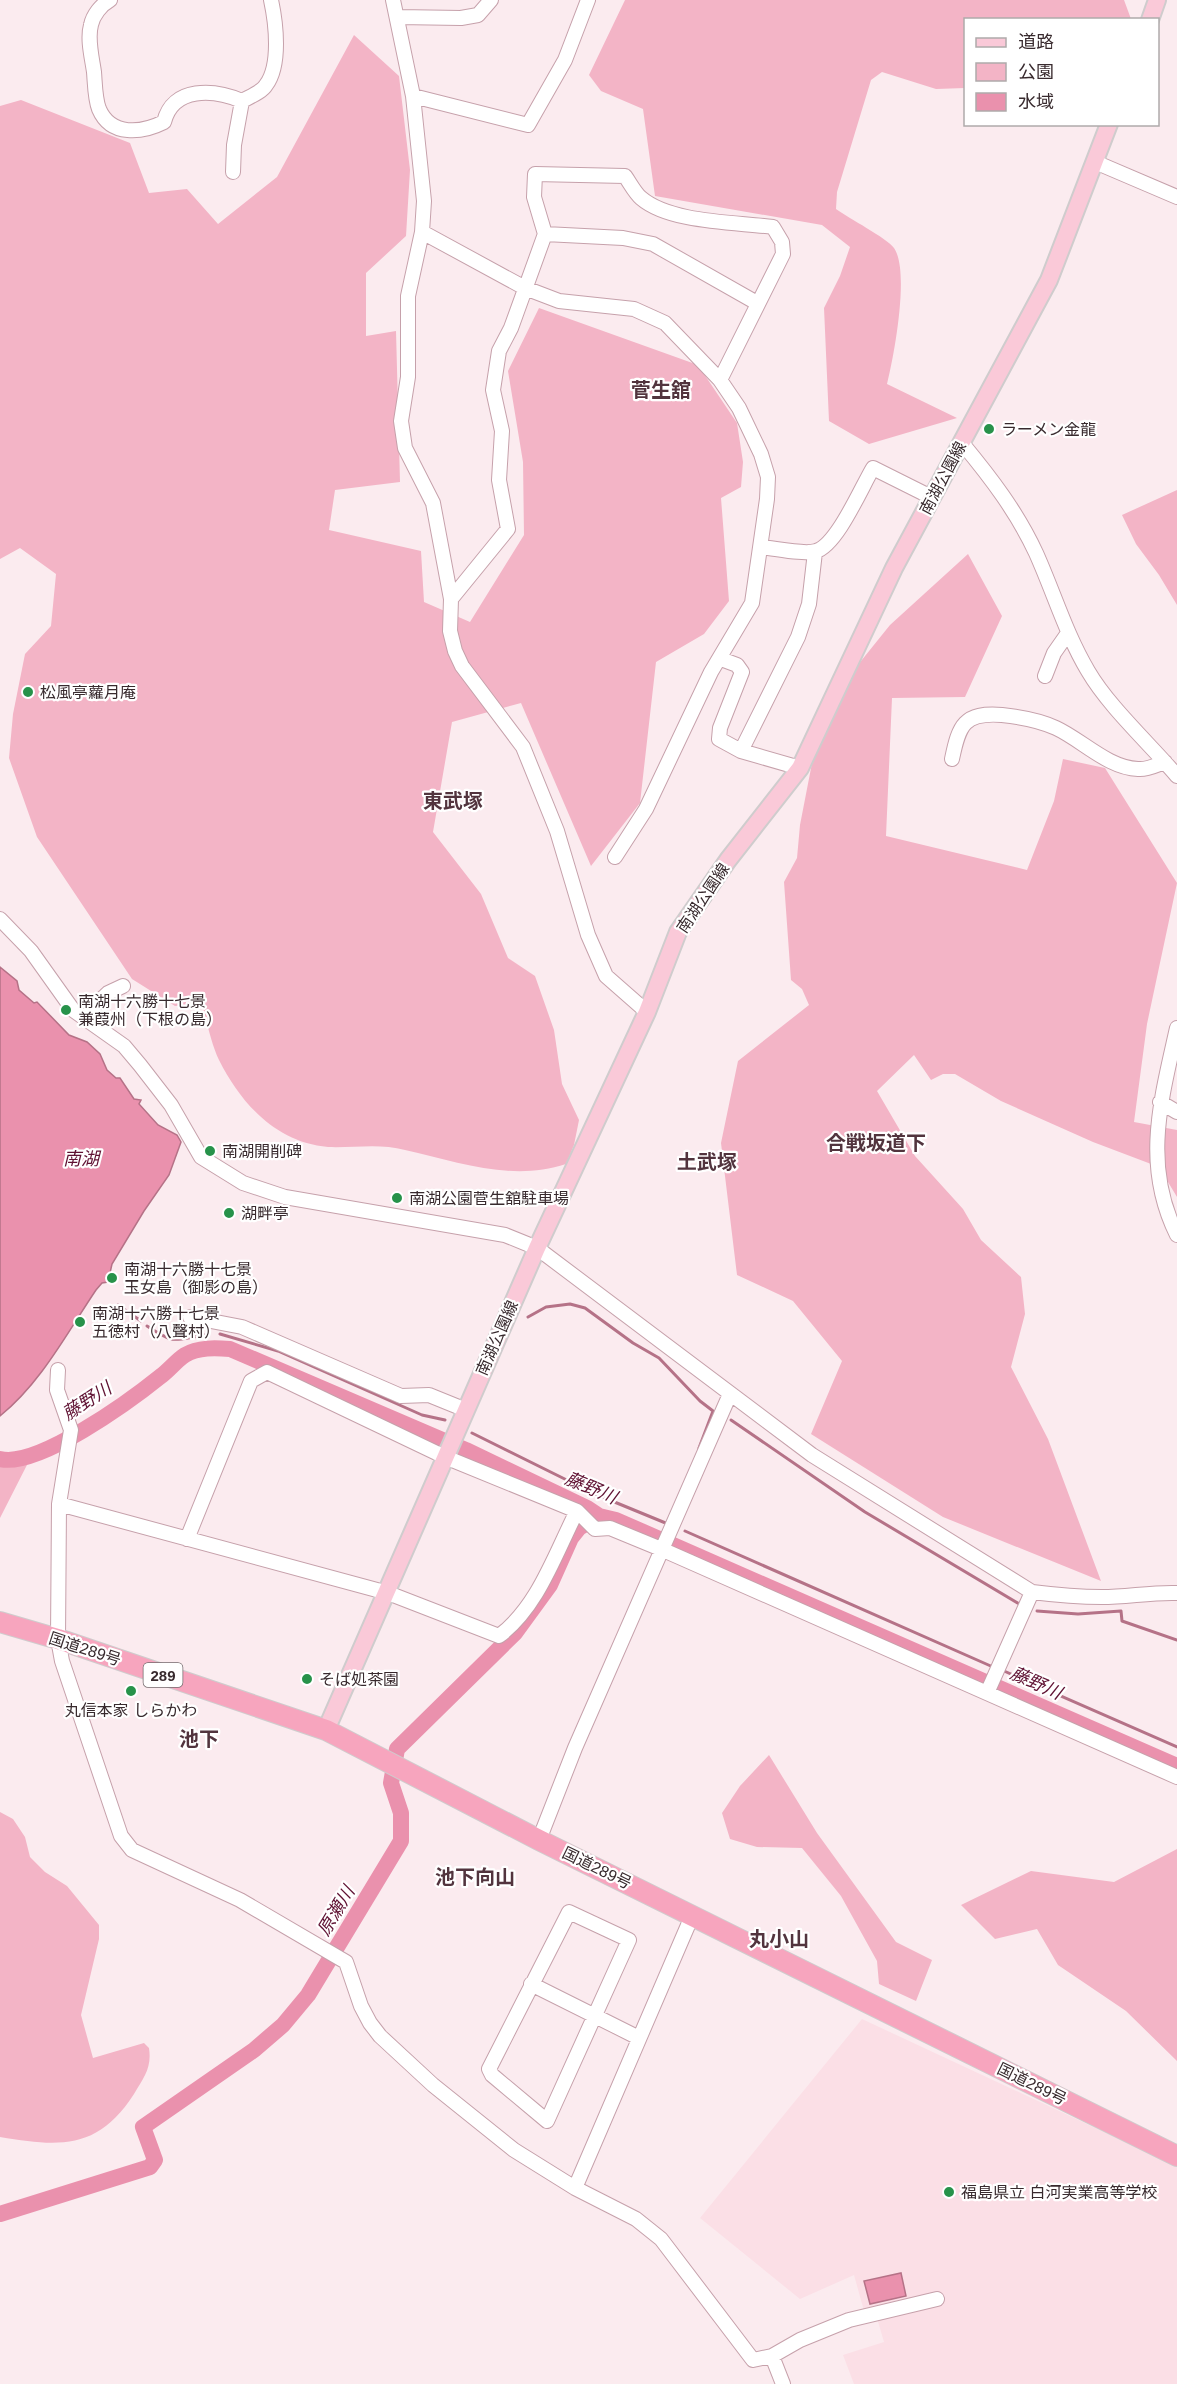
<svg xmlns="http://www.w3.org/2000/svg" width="1177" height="2384" font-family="Arial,'Noto Sans JP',sans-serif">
<rect width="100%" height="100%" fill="#fbebef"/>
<!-- built -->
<path fill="#fbdfe6" d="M862,2019L1177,2166V2384H854L843,2355L884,2342L874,2308L864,2311L854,2275L800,2299L700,2218Z"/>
<!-- green -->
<path fill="#f3b4c6" d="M625,0H1124L1131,19L966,20L965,88L936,89L882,72L871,80L837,192L836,209C848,218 887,238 894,248C910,271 894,356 887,384L957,418L869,444L829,421L824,308L840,276L850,247L822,225L655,196L643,109L601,91L589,75Z
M354,35L399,76L410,170L406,236L366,273V336L396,331L400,482L335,490L329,530L421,551L424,602L470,622L524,535L523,462L508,371L539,308L698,365L737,423L743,462L741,487L721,498L729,601L704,634L656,662L640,803L591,866L521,703L452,722L433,832L481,894L508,958L535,976L554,1030L562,1084L579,1120L574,1145L566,1164C512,1182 458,1162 405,1150C380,1143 354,1148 328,1147C277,1143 241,1104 219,1060C211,1043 207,1022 202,1004L175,1006L132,979L37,837L9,758L13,714L25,654L51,626L56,574L20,548L0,559V106L21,100L130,143L149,193L187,189L218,224L277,177Z
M1177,490V605L1159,575L1136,544L1122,515Z
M968,554L1002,616L965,697L892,698L886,836L1027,870L1054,801L1063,759L1105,768L1177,883L1147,1024L1134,1122L1177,1130V1197L1159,1167L1093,1142L1001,1101L955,1074H943L931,1080L914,1055L877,1091L915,1156L963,1209L981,1240L1021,1277L1025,1314L1011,1367L1048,1439L1101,1581L943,1517L811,1434L842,1361L793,1301L737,1275L721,1143L738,1061L809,1005L802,989L791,980L784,882L797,858L800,825L819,727L832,697L890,625Z
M0,1459H30L0,1518Z
M769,1755L817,1833L896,1942L932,1960L916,2001L879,1984L877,1961L841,1896L802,1848L757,1847L730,1839L722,1813L740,1786Z
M0,1812L13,1819L25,1837L30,1857L45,1872L67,1886L99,1925V1939L81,2015L93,2058L144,2043L149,2048C152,2068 144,2077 134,2094C98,2150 60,2147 0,2137Z
M1177,1849V2061L1126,2011L1058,1965L1037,1929L995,1939L961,1905L1031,1871L1114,1882Z"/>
<!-- water -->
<path fill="#ea91ad" stroke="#b57287" stroke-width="1.5" d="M0,967L17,981L19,990L34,1003L37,1002L69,1035L87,1042L100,1054L107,1070L116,1078H120L134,1099L141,1100L139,1104L158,1125L177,1135L181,1142L169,1175L144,1211L112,1264L108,1282L102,1283L96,1290C67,1333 41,1383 0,1416Z
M901,2273L906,2296L870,2304L864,2281Z"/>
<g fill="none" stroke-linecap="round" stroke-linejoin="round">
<!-- stream -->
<path stroke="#b57287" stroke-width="3" d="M118,1305L141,1321
M528,1317L546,1307L570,1304L585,1308L633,1343L659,1358L700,1401L713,1411L699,1448
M147,1326C176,1345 172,1340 204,1335
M220,1334L278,1351L422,1415L445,1420
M731,1420L865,1512L1021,1605
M472,1433L595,1494L668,1524
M685,1531L993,1667
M1037,1611L1078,1614L1121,1611L1122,1621L1177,1640
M1004,1671L1177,1747"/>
<!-- river -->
<path stroke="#ea91ad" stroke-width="16" d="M0,1459C38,1468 130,1401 161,1376C169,1370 177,1360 185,1355C198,1347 216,1348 230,1349L466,1450L587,1508L599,1516L616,1520L1177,1766
M0,2214L150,2167L155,2160L143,2127L254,2050L283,2025L308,1995L401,1841V1813L391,1783L397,1749L515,1633L550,1585L571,1538L579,1528L599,1516"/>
<!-- minor casing -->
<g stroke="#c6a1ab" stroke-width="16">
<path id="minor" d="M110,0C101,5 93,15 91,25C87,39 92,58 94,72C95,84 95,99 99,109C111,137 142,133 164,122C173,86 214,89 242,101
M393,0L413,96L424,201L422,232L408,296V377L401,421L405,448L433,503L451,599L450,631L455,651L462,666L523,747L557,831L588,935L606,976L647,1012
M398,17L461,18L478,15L491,0
M413,96L528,125L565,60L588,0
M1095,162L1177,197
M233,172L234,145L242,101C249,97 262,92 266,85C281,65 276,23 271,0
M422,232L525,288L559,301L634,309L665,323L720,380L739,408L761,454L768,477L767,499L752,603L711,672L646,809L615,857
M545,234L623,238L653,244L757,303
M962,443C991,478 1017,512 1036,553C1054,593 1066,634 1088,671C1109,707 1150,744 1177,776
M761,547C774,548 804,555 816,551C837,545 861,488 873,468L933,498
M451,599L508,529L499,480L502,431L493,390L499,351L511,328L545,234L534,197L535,174L625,176C630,183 635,193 641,198C670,223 736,222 773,227L782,242L783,254L720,380
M721,659L737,665L742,672L720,728L719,739L741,751L800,768
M1045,676L1054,653L1068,633
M741,751L798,637L809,604L815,552
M952,759C959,725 964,712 1002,715C1021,717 1039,720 1056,728C1082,740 1108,768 1138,769C1148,770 1156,765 1165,762
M0,919L31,951L73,1010L124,1046L140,1065L171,1105L201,1157L243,1183L285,1197L505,1235L537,1248L812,1455L1032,1592C1056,1595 1078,1597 1102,1597C1127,1597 1152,1592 1177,1593
M92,1008L108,993L123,986
M1177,1028C1161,1100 1142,1165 1177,1235
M1160,1102L1177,1112
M190,1317L242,1327L401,1396L429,1395L466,1410
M58,1370L57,1390L71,1430L59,1504L58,1639L62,1661L121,1836L132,1850L240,1900L346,1962L361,2006L370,2023L380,2036L433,2085L514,2150L575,2188L636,2219L661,2239L753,2360L772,2356L800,2340L849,2320L937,2299
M59,1504L388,1593L499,1636C538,1607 555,1554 577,1511
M187,1539L251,1381L267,1372L445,1457L577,1511L595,1529L610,1528L661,1549L1177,1777
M987,1693L1032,1592
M539,1840L575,1748L730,1394
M569,1912L629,1940L547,2121L492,2075L489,2069Z
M531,1984L639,2038
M575,2188L692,1916
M772,2356L783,2384"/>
</g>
<!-- major casing -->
<g stroke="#cfcccd" stroke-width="20">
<path id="major" d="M1150,20L1157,0
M326,1730L537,1248L647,1012L678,932L728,860L800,768L894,568L1049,280L1109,124"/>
</g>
<!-- highway casing -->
<g stroke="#cfcccd" stroke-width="22">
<path id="highway" d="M0,1622L58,1639L326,1730L539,1840L1177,2156"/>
</g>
<!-- minor -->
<use href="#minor" stroke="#fff" stroke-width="14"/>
<!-- major -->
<use href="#major" stroke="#fac9d8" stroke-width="16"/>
<!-- highway -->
<use href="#highway" stroke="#f7a5be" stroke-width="20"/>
</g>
<!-- markers -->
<g fill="#27924a" stroke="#fff" stroke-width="2">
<circle cx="989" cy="429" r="6"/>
<circle cx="28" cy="692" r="6"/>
<circle cx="66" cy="1010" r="6"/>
<circle cx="210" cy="1151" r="6"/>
<circle cx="397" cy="1198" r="6"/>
<circle cx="229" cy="1213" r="6"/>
<circle cx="112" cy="1278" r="6"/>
<circle cx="80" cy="1322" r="6"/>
<circle cx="307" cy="1679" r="6"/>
<circle cx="131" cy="1691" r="6"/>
<circle cx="949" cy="2192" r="6"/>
</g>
<g text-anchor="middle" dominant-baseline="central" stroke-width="4.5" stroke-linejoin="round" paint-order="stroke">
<!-- shield labels -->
<rect fill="#fff" stroke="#746a6d" stroke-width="1.5" x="143.5" y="1663" width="39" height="24" rx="4.5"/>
<g font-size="15" font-weight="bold" fill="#382a2e">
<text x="163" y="1675">289</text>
</g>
<!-- poi labels -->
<g font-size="16" fill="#382a2e" stroke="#fff" text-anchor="start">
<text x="1001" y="429">ラーメン金龍</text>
<text x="40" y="692">松風亭蘿月庵</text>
<text x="78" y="1001">南湖十六勝十七景<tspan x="78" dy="18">兼葭州（下根の島）</tspan></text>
<text x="222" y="1151">南湖開削碑</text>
<text x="409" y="1198">南湖公園菅生舘駐車場</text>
<text x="241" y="1213">湖畔亭</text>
<text x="124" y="1269">南湖十六勝十七景<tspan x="124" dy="18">玉女島（御影の島）</tspan></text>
<text x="92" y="1313">南湖十六勝十七景<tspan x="92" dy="18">五徳村（八聲村）</tspan></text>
<text x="319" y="1679">そば処茶園</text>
<text x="131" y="1710" text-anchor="middle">丸信本家 しらかわ</text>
<text x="961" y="2192">福島県立 白河実業高等学校</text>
</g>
<!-- street labels -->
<g font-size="16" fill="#382a2e" stroke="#fff">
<text transform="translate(943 478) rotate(-62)">南湖公園線</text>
<text transform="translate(703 898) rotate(-56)">南湖公園線</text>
<text transform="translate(497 1338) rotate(-66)">南湖公園線</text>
<text transform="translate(85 1649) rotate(18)">国道289号</text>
<text transform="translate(597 1868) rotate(26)">国道289号</text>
<text transform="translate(1032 2084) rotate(26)">国道289号</text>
</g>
<!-- water labels -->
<g font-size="18" font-style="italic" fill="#5f1132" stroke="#fff">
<text x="81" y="1159">南湖</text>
<text transform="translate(87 1401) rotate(-33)">藤野川</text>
<text transform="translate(591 1488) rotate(23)">藤野川</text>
<text transform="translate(1036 1683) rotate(24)">藤野川</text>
<text transform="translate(336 1911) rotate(-59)">原瀬川</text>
</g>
<!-- quarter labels -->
<g font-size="20" font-weight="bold" fill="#52343e" stroke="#fff">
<text x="661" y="390">菅生舘</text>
<text x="453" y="801">東武塚</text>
<text x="876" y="1143">合戦坂道下</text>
<text x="707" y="1162">土武塚</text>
<text x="199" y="1739">池下</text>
<text x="475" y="1877">池下向山</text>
<text x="779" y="1939">丸小山</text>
</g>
</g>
<!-- legend -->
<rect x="964" y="18" width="195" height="108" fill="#ffffff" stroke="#afaaab" stroke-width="1.5"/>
<rect x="976" y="38" width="30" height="9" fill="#fac9d8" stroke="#afaaab" stroke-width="1.5"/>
<text x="1018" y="48" font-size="18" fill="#382a2e">道路</text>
<rect x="976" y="63" width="30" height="18" fill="#f3b4c6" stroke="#afaaab" stroke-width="1.5"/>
<text x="1018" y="78" font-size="18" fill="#382a2e">公園</text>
<rect x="976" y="93" width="30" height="18" fill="#ea91ad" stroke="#afaaab" stroke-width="1.5"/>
<text x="1018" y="108" font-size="18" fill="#382a2e">水域</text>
</svg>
